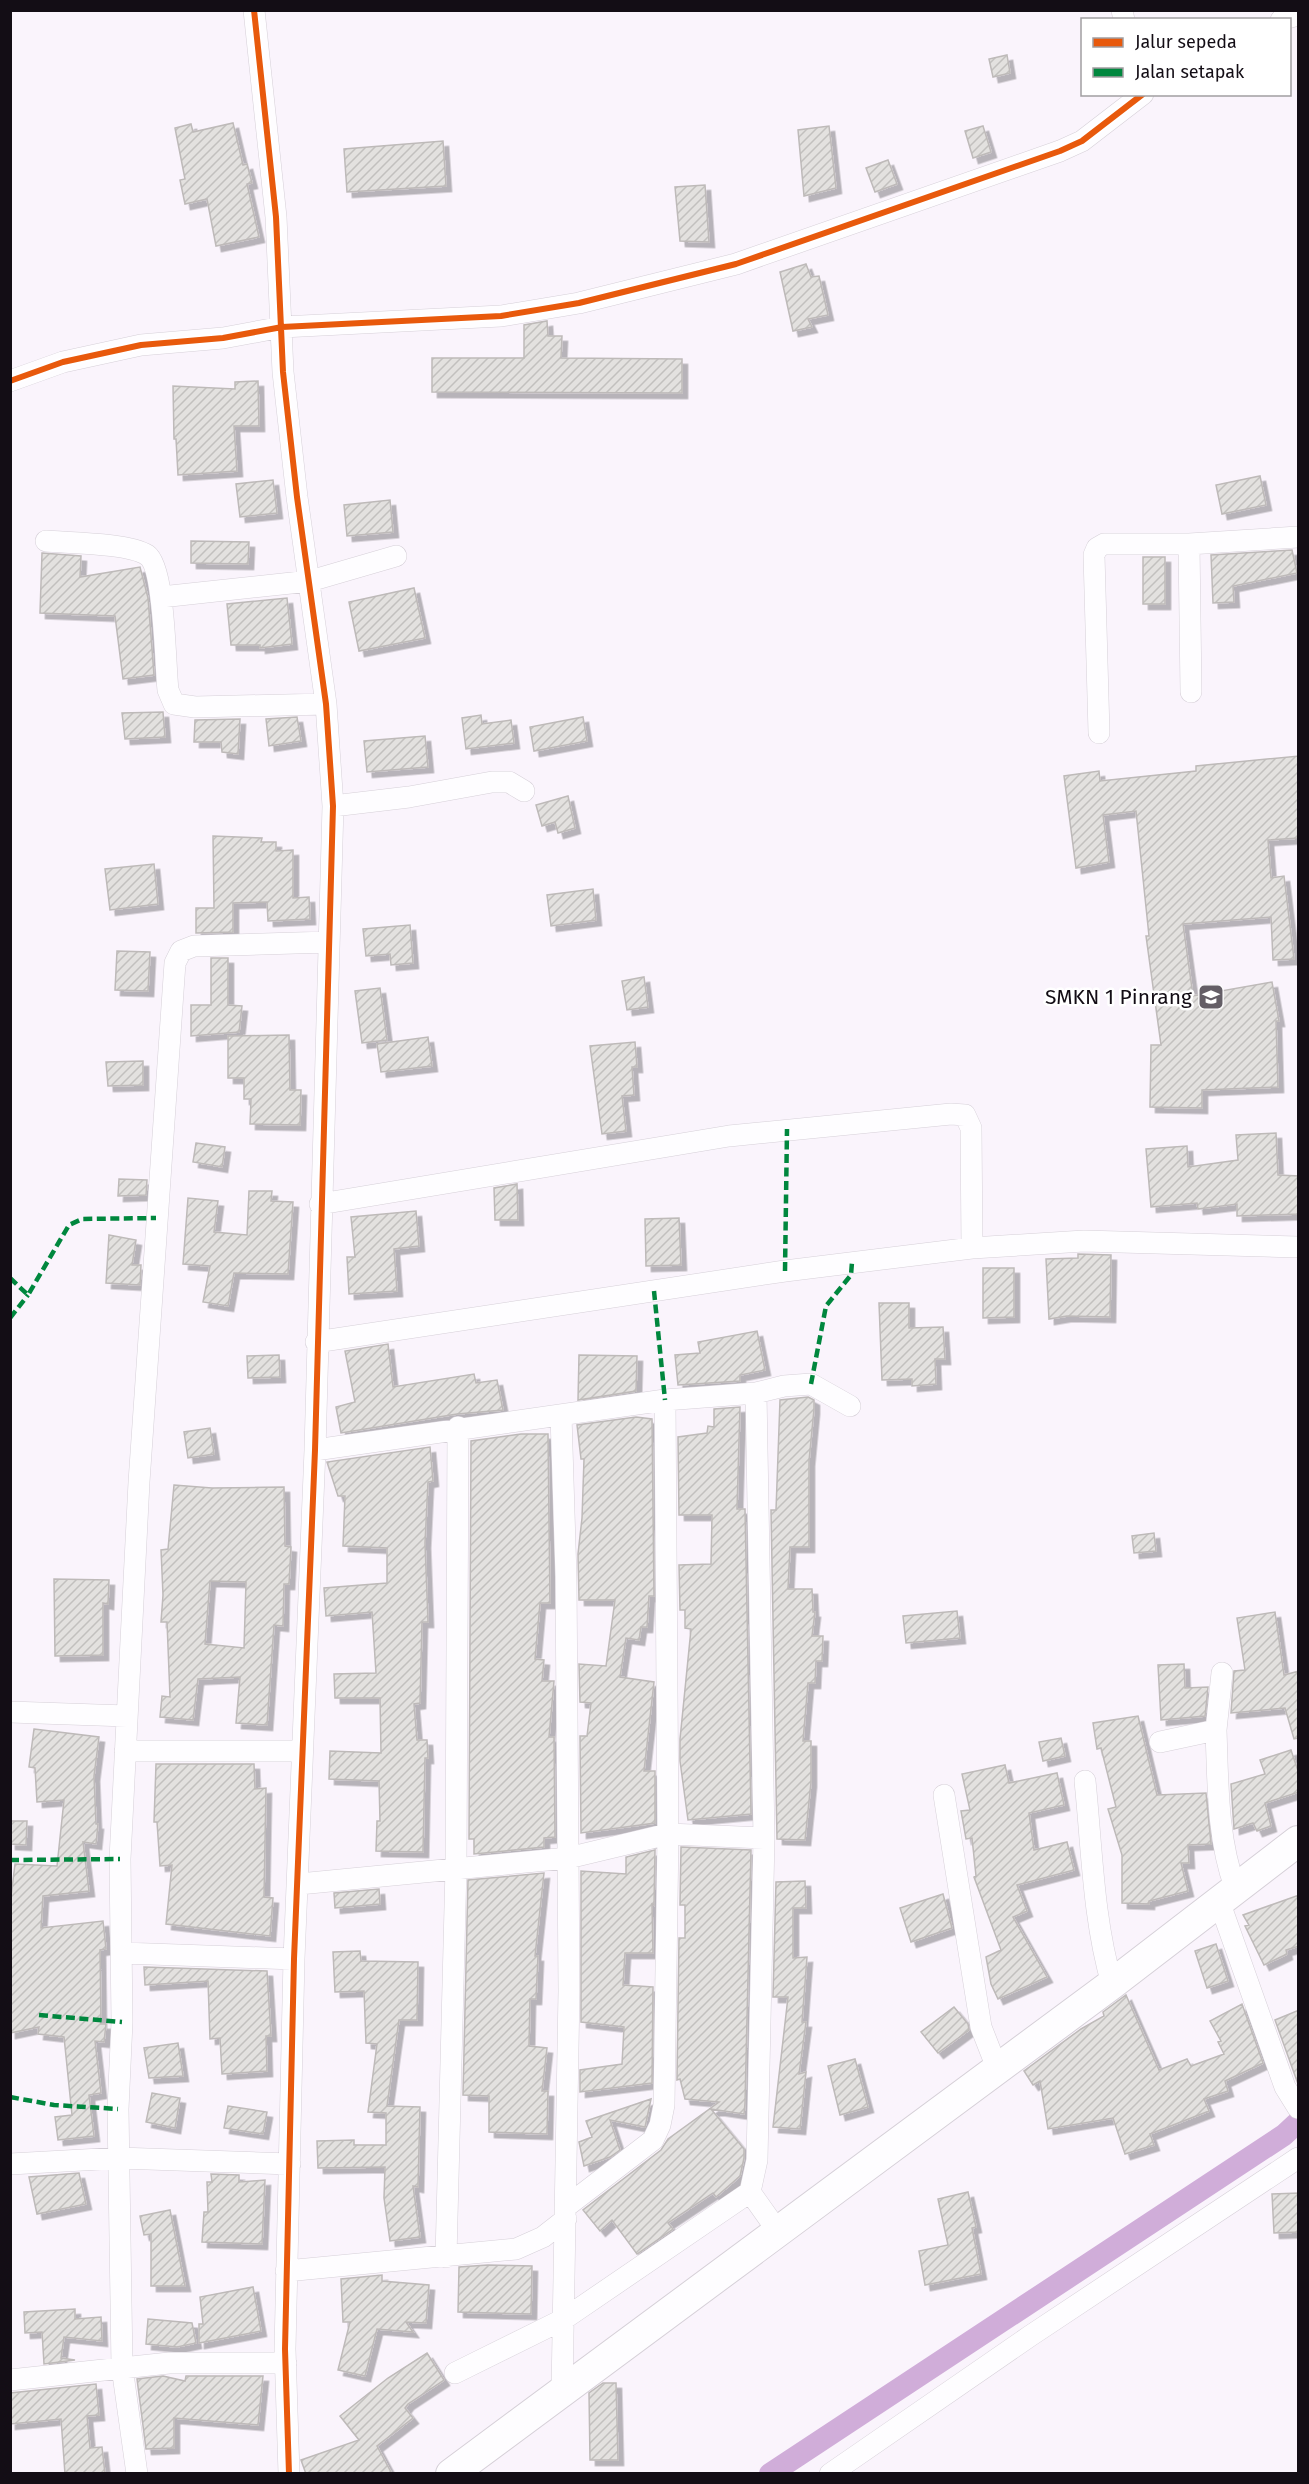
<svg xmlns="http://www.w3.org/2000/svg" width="1309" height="2484" font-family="'Fira Sans',sans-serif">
<defs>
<pattern id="building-hatch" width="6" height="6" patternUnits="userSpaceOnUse" patternTransform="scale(1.5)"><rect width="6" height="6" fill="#e3e1df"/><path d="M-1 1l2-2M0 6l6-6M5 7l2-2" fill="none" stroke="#c2c0be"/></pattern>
<filter id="shadow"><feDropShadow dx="5.5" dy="5.5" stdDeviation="0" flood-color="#0004"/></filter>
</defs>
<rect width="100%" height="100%" fill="#faf4fc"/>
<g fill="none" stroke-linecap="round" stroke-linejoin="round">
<!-- canal -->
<path stroke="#d0add9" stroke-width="22" d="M770,2474L1284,2135L1298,2122"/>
</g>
<!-- building -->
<path fill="url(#building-hatch)" stroke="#bebab9" stroke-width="1.5" fill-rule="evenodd" filter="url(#shadow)" d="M1007,55L1010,73L993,77L989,59Z
M233,123L243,165L247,164L252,183L247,184L259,237L216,246L207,199L185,204L180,180L185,179L175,128L191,124L193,132Z
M829,126L836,188L804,196L798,130Z
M983,126L991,152L973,158L965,131Z
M443,141L446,186L347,192L344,149Z
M888,160L897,184L875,192L866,168Z
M705,185L709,242L680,241L675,187Z
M806,264L811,277L819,276L828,315L808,319L812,327L793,331L780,272Z
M547,321L548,336H562L561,358L682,359V393L432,392V358H524V325Z
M258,381L259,426H234L237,471L178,475L176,439H174L173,386L235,389V382Z
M1260,476L1266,505L1222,514L1216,485Z
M273,480L277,513L240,517L236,484Z
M390,500L393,532L347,536L344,505Z
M191,541L249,542L248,564L191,563Z
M1292,550L1297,573L1233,586L1234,602L1213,603L1211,555Z
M42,553L81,556L80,577L140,567L148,598L154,675L123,679L115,616L40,613Z
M1143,557H1165V604H1143Z
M414,588L425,638L359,651L349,602Z
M287,598L292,644L260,648V645H231L227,604Z
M163,712L165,737L125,739L122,713Z
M481,715L482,724L511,720L514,743L466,749L462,718Z
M297,717L301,741L269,746L266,719Z
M583,717L587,741L534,751L530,727Z
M240,719L238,754L222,752L221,742H194L195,720Z
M425,736L428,767L367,772L364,741Z
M1299,756V838L1268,840L1271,878L1284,876L1294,959L1273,960L1271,917L1183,924L1193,996L1272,982L1279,1021H1276L1278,1087L1202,1090V1108L1150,1107L1151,1045H1161L1146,936H1149L1136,811L1103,815L1109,862L1076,868L1064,776L1099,771L1100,781L1196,771V766Z
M568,796L575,828L558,833L555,822L542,826L536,805Z
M213,836L262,838L261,842H276V851L293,850V898L309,897L310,919L268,921L267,902L233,903V932L196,933V908H214Z
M154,864L158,904L110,910L105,869Z
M593,889L596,920L551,926L547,895Z
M410,925L413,963L391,965L390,954L366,956L363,929Z
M117,951L150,952L148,991L115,990Z
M211,958H228V1005L242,1006L239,1032L191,1036V1005H211Z
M644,977L648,1007L627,1010L622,981Z
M380,988L387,1040L362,1043L355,991Z
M289,1035L290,1090H301L300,1125L250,1124L251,1099H244V1078H228V1036Z
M428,1037L432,1066L381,1072L377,1044Z
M635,1042L637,1067H632L634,1095L622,1096L626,1131L602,1134L590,1046Z
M143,1061V1085L108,1086L106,1062Z
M1276,1133L1278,1175L1299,1176V1214L1237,1216V1204L1198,1209L1197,1203L1151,1207L1146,1149L1187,1146L1188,1167L1238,1160L1236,1135Z
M196,1143L225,1147L222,1167L193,1162Z
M119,1179L147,1180L146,1195L118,1196Z
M517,1184L518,1220H495L494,1188Z
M249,1191H272L271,1201L293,1202L288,1274L234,1273L228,1306L203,1302L210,1266L183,1264L188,1198L218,1201L214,1232L247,1235Z
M416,1211L419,1246L394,1249L397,1291L349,1294L347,1257H355L351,1217Z
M679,1218L681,1265L646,1266L645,1219Z
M109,1235L136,1240L132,1265H141L140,1285L106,1283Z
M1078,1254L1111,1255L1110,1317L1067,1316L1049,1319L1046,1259L1078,1258Z
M983,1268H1014V1317L983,1318Z
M879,1303H909V1328L943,1327L945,1359H935L936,1384L912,1386V1379L882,1380Z
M757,1331L765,1370L740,1375V1381L678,1385L675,1355L700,1353L698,1342Z
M388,1344L393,1387L474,1374L476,1383L497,1380L503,1410L457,1414L341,1433L336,1407L355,1402L345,1351Z
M279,1355L280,1377L248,1378L247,1356Z
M579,1355L637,1356L636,1391L578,1400Z
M808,1397L814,1400V1409L809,1461V1547H790L788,1589H812L813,1612H815L812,1636H823L822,1661H816L815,1683H808L803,1741H811V1782L805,1840L777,1839L771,1510H776L780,1400Z
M740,1407L737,1509H745L751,1814L688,1820L680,1761V1739L691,1629L685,1628V1610H680L679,1565L711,1564L712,1515H679L678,1437L707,1433L708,1426L714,1427V1409Z
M636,1417L652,1419L654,1596H649L647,1627H641L639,1640L626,1638L620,1677L654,1682L644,1771H655V1823L581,1833L580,1736H587L591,1703L580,1702L579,1664L606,1666L615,1600H579L578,1554L582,1518L584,1459H581L577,1425Z
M210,1428L214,1454L188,1458L184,1432Z
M521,1434H548L550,1603H540L535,1659L544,1660L542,1681H554L549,1737H554L555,1837L544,1838V1847L474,1854V1839H469L471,1441Z
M430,1447L433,1481L428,1482L425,1543L428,1622H422L420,1703L414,1704L417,1740H427L428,1758H425L423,1852L376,1851L377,1821H380L379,1781L329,1779L330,1751L381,1753L380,1698H335L334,1674L376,1673L372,1612L326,1616L324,1588L387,1583V1548L343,1546L345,1496H338L327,1462Z
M174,1485L212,1488L284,1487L285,1546L291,1547L289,1584H284L283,1626L274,1625L267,1725L236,1723L240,1677L198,1679L193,1720L160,1717L162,1696L170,1697L167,1622H161L163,1595L161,1550L168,1549ZM210,1581L246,1582L244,1648L205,1644Z
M1154,1533L1156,1551L1134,1553L1132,1536Z
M54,1579L109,1580L108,1604L103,1603V1655L55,1656Z
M957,1611L960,1638L906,1643L903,1616Z
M1275,1612L1284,1675L1299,1671V1738L1294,1739L1285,1708L1231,1713L1234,1671L1245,1670L1237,1618Z
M1184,1664L1185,1688L1208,1687L1205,1716L1161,1720L1158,1665Z
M1138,1716L1157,1795L1206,1793L1211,1844L1188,1845L1189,1863H1181L1188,1891L1149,1901V1904L1122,1903V1855L1108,1809L1116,1807L1101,1748L1097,1749L1093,1723Z
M34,1729L99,1737L94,1776L96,1824H98L96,1844L83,1842L89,1891L43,1896L41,1928L103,1921L106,1949L100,1950L101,2024H106L104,2042L95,2041L101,2093L89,2095L94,2136L58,2140L55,2117L72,2115L64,2037L38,2034L39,2027L10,2033V1905L15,1864L57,1866L64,1800L37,1802L35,1768L29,1767Z
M1061,1738L1065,1756L1043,1761L1039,1742Z
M1291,1750L1299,1774V1792L1265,1803L1271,1826L1257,1831L1253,1823L1234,1829L1231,1784L1265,1774L1260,1760Z
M156,1764H254L255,1789L266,1788L264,1897L273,1898L270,1936L166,1924L172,1865L160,1866L157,1822H154Z
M1005,1765L1009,1783L1057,1773L1064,1805L1029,1813L1034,1850L1067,1842L1074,1870L1017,1885L1027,1911L1013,1917L1047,1977L998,1999L991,1984L986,1957L1001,1950L974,1877L976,1876L972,1838L966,1839L961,1811L970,1810L962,1774Z
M10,1821H27L26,1845L10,1844Z
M681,1847L751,1850L745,2103L744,2114L711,2109L744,2149V2158L740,2176L716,2197L713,2193L668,2223L673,2229L637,2254L612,2220L600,2231L583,2210L661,2150L668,2139L719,2102L685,2099L680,2079L677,2080L679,1938H685V1905H680Z
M655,1850L654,1905L652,1904L653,1953H625L623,1985L653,1987L652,2083L580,2092V2070L622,2064L624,2027L581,2022V1871L626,1874V1857Z
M544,1873L535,1956H538L536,1999H530L529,2046L547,2048L542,2091H548L547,2134L489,2132V2096L463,2095L468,1880Z
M805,1881L806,1908H793V1958L807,1957L802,2022H806L799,2074L806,2072L800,2129L773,2127L788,1997H773L776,1882Z
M379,1889L380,1904L335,1908L334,1893Z
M943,1894L952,1928L911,1942L900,1908Z
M1299,1895V1946L1286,1950L1287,1954L1264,1965L1245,1926L1249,1925L1243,1915Z
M1216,1944L1228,1981L1207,1988L1195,1951Z
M360,1951L361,1961L418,1962L417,2020H399L387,2106L420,2107L418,2187L413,2186L420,2237L390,2241L384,2198L385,2167L318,2168L317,2141L354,2140V2145H386V2113L368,2112L377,2044L366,2043L364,1991L335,1992L333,1952Z
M144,1967L267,1971L271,2036H266L267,2071L222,2074L220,2038L210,2039L208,1981L145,1985Z
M1126,1995L1159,2070L1187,2059L1191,2066L1224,2054L1218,2042L1221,2041L1210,2021L1242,2004L1263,2063L1225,2081L1228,2091L1204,2099L1209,2111L1150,2134L1154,2145L1125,2154L1113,2118L1048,2129L1040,2081L1033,2085L1024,2071L1081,2029L1104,2016L1103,2012Z
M954,2007L968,2024L969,2030L938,2053L921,2032Z
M1299,2010V2083L1298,2084L1275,2020Z
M178,2043L183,2076L149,2078L144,2048Z
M855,2059L868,2107L840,2115L828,2066Z
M152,2093L180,2098L175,2128L146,2122Z
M651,2099L645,2127L610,2120L620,2150L610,2157L584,2166L579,2142L592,2137L586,2121Z
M228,2106L267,2112L263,2134L224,2128Z
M79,2173L86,2204L37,2214L29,2177Z
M211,2174L239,2175V2182L265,2180L262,2244L202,2242L204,2212H208L207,2182H212Z
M968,2192L976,2227L972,2228L981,2274L925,2285L919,2251L948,2245L938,2199Z
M1299,2193V2232L1274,2233L1272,2194Z
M170,2210L185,2286H151V2234L144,2235L140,2216Z
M488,2265L532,2266L531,2314L458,2312L459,2267Z
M382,2275V2281L429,2285L426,2323L406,2322L413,2332L377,2329L365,2376L338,2370L350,2322H343L341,2279Z
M253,2287L261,2331L199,2343V2324H203L200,2297Z
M75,2309V2319L101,2317L102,2341L64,2337L61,2358L75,2360L44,2364L42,2332L25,2333L24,2312Z
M148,2319L192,2323L196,2343L177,2347L146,2344Z
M427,2353L444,2380L408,2404L405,2408L413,2418L377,2446L392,2474H306L301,2460L359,2440L340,2416L388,2378Z
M163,2376L185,2381L186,2376H263L258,2425L174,2418V2448L146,2449L137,2379Z
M603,2383H616L618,2460H590L589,2393Z
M96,2384L99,2415L87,2416L90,2448L102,2447L105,2474H65L61,2419L10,2424V2393Z"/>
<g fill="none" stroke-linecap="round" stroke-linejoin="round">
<!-- street casing -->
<g stroke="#d6d0d8" stroke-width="22">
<path id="street" d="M254,10L276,217L283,372L297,497L326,704L333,806L315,1450L294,1959L285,2349L289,2474
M1122,10L1124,20
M1281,20L1298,15
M10,381L63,362L141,345L223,338L282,327L501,316L579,303L736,264L1060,151L1082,141L1143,94
M46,541C69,543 129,543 147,555C165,567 165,665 168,690L174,704L195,707L326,704
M1189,544L1191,692
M161,597L310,581L396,556
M1099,733L1094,555L1097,548L1104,544H1189L1298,537
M333,806L409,797L492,782H509L524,791
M320,1204L729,1136L951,1114L965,1115L971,1128L972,1248
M316,1342L785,1271L972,1248L1084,1241L1298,1247
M561,1415L566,1577L569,1991L562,2392
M315,1450L665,1400L756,1393L784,1386L811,1384L850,1406
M10,1712L127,1716
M1216,1730L1222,1673
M1160,1742L1216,1730C1218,1782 1217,1838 1235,1887
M125,1751H302
M1085,1781C1092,1849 1093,1919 1112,1984
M944,1795L981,2027L997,2068
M299,1884L568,1858L668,1834L764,1838
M1219,1901L1285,2087L1298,2108
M122,1953L294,1959
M10,2164L119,2158L290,2164
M750,2192L777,2230
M567,2206L653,2140L660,2125L664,2105L668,1834L665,1400
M446,2257L456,1868L458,1427
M286,2271L516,2249L543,2237L566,2219
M455,2373L564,2319L750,2192L757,2160L764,1838L756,1393
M10,2380L169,2363H286
M137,2474L122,2367L118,2109L122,2022L120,1859L139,1482L175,963L181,951L194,946L329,942
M830,2474L1030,2336L1298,2158"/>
</g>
<!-- secondary casing -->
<g stroke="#d6d0d8" stroke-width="32">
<path id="secondary" d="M451,2474L1112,1984L1298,1841"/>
</g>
<!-- street -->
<use href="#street" stroke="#fefdff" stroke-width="21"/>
<!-- secondary -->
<use href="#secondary" stroke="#fefdff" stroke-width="30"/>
<!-- quiet -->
<path stroke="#00873e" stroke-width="4.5" stroke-dasharray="9 4.5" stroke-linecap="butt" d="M785,1271L787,1129
M10,1278L28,1295L69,1225L82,1219L156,1218
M654,1291L665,1400
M10,1318L28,1295
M811,1384L826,1306L851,1275L852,1262
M10,1860L120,1859
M39,2015L122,2022
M10,2097L54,2105L118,2109"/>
<!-- cycleway casing -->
<g stroke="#fff" stroke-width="10">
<path id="cycleway" d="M254,10L276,217L283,372L297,497L326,704L333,806L315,1450L294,1959L285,2349L289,2474
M10,381L63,362L141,345L223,338L282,327L501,316L579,303L736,264L1060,151L1082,141L1143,94"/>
</g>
<!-- cycleway -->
<use href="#cycleway" stroke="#e8590c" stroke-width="6"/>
</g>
<!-- icons -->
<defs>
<g id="school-square" transform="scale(1.35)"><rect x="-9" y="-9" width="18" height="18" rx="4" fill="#645e66" stroke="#fff"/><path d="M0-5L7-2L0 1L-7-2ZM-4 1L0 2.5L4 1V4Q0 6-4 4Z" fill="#fff"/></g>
</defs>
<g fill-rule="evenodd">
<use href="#school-square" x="1211" y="997"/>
</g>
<g text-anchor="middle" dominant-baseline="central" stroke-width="5" stroke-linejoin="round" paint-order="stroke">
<!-- poi labels -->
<g font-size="21" fill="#130d15" stroke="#fff" text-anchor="end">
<text x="1192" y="997">SMKN 1 Pinrang</text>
</g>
</g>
<!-- border -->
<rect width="1309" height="2484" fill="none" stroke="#130d15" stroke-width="24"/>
<!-- legend -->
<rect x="1081" y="18" width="210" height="78" fill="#ffffff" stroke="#a19ea1" stroke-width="1.5"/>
<rect x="1093" y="38" width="30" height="9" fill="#e8590c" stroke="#a19ea1" stroke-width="1.5"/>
<text x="1135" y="48" font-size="18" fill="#130d15">Jalur sepeda</text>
<rect x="1093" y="68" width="30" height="9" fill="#00873e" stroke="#a19ea1" stroke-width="1.5"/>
<text x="1135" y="78" font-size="18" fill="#130d15">Jalan setapak</text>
</svg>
